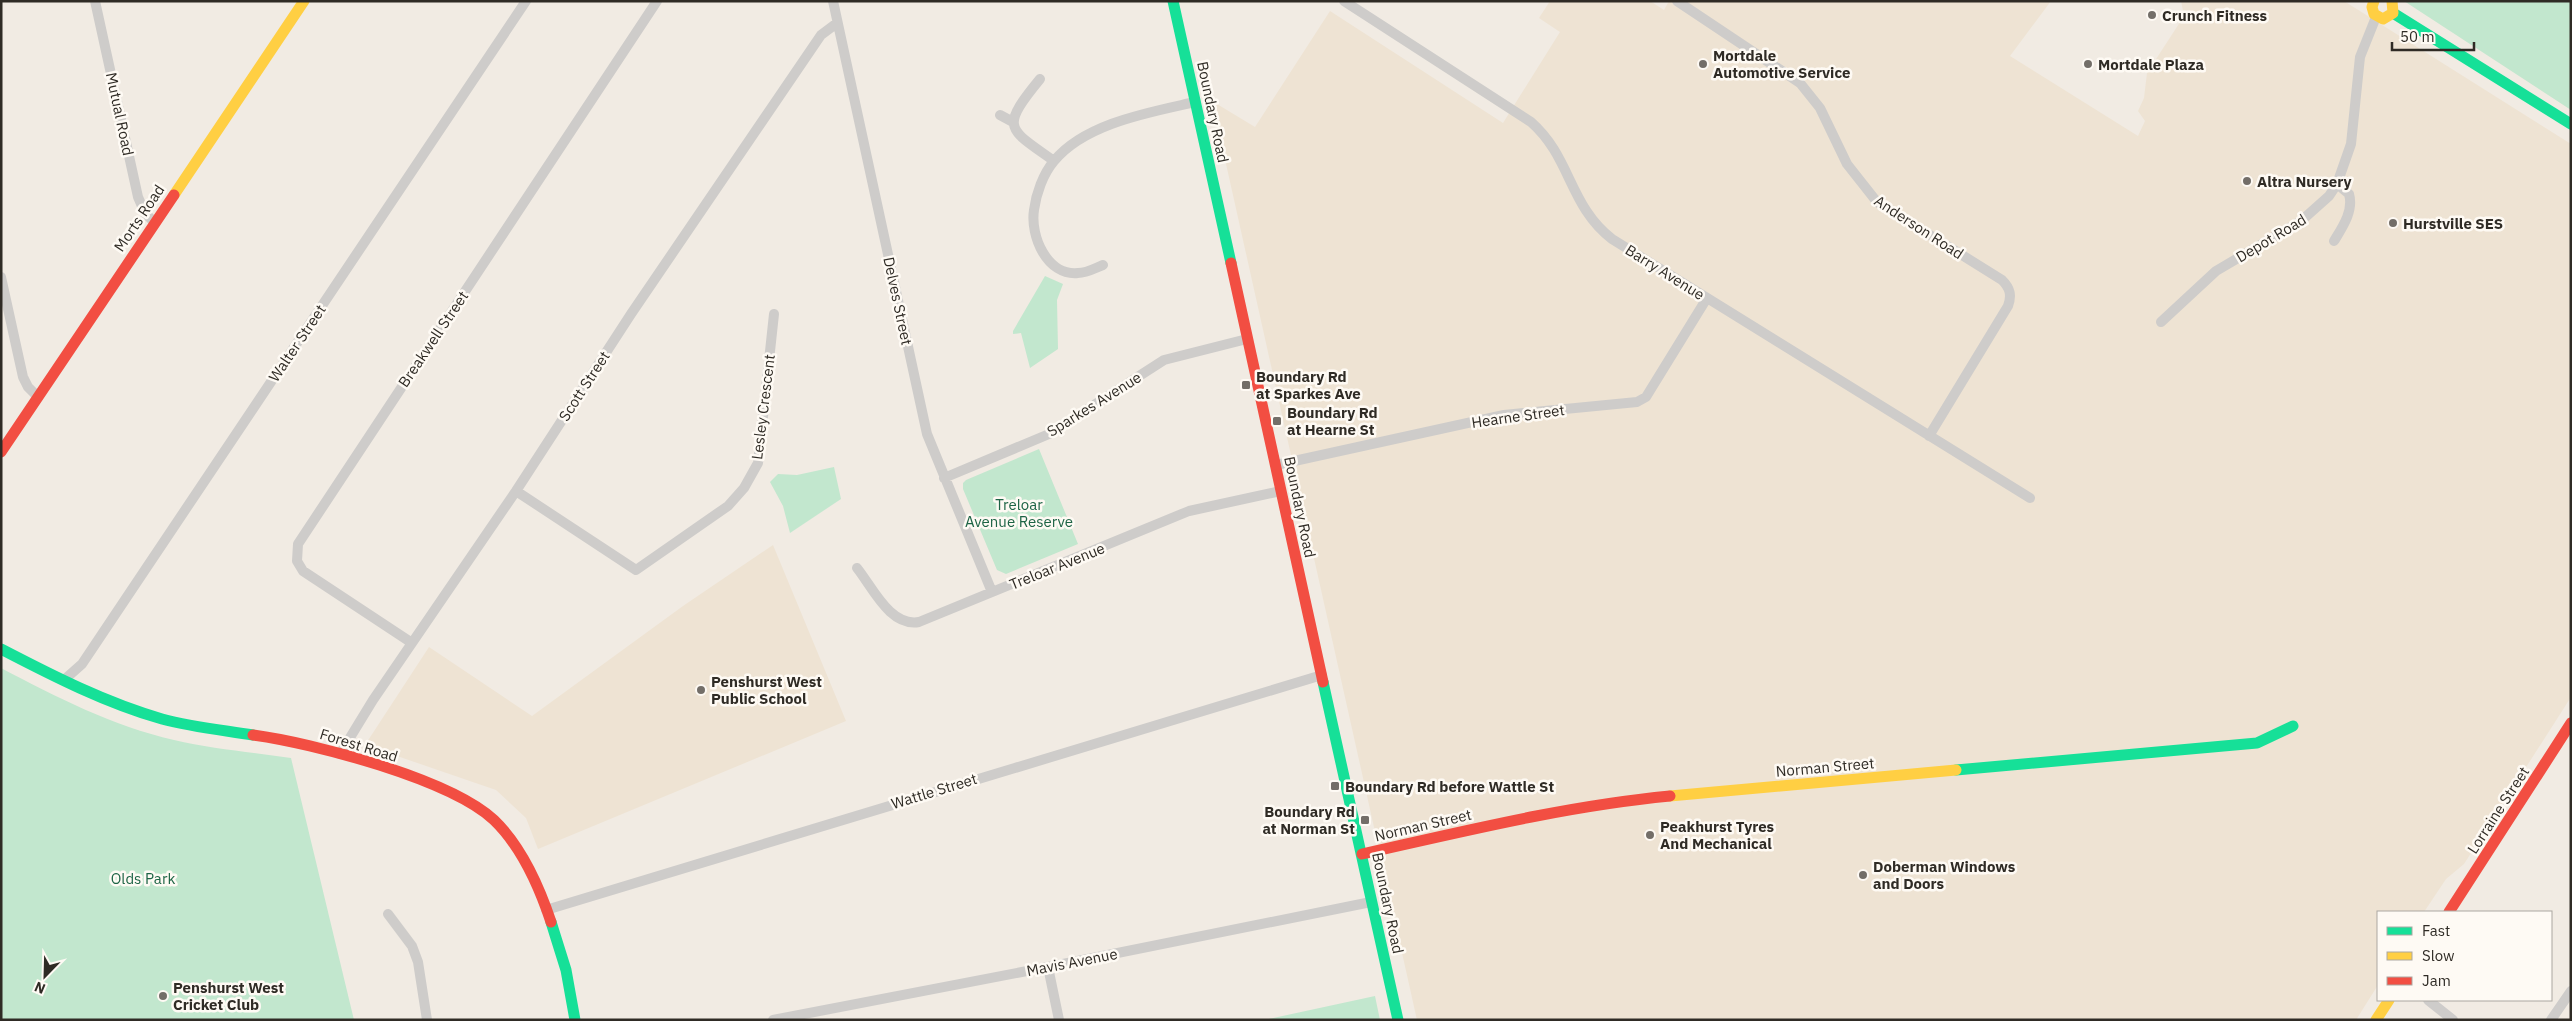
<svg xmlns="http://www.w3.org/2000/svg" width="2572" height="1021" font-family="'IBM Plex Sans',sans-serif">
<rect width="100%" height="100%" fill="#f1ebe3"/>
<!-- built -->
<path fill="#eee3d3" d="M1550,1H1650L1664,10L1669,1H2051L2010,56L2138,136L2145,121L2138,111L2144,98L2147,73L2184,16L2181,1H2344L2571,144V697L2464,864L2446,879L2424,912H2378V985L2356,1020H1417L1212,101L1255,127L1330,11L1503,123L1560,32L1539,18Z
M773,545L846,721L538,849L526,818L496,790L365,745L429,647L532,716L683,606Z"/>
<!-- green -->
<path fill="#c2e7ce" d="M2404,1H2571V110Z
M1045,276L1063,284L1057,300L1058,349L1030,368L1021,333L1013,334V331Z
M1039,449L1078,544L1006,574L997,570L963,489V483L966,480Z
M834,467L841,499L790,533L783,506L770,482L778,474L797,475Z
M1,668C56,697 113,726 174,740C212,749 252,752 291,758L354,1020H1Z
M1375,996L1380,1020H1264Z"/>
<g fill="none" stroke-linecap="round" stroke-linejoin="round">
<!-- street -->
<path stroke="#ceccca" stroke-width="10" d="M95,1L138,197L145,213L154,222
M833,1L927,434L992,592
M1344,1L1531,122C1571,157 1569,206 1612,239L2030,498
M1677,1L1800,83L1820,108L1847,164L1877,202L2002,280C2010,288 2012,295 2008,306L1929,436
M1040,79C999,129 1008,128 1054,161
M1000,115L1013,122
M2334,241C2342,228 2354,211 2349,194L2337,184
M1103,265C1095,268 1087,273 1078,273C1047,276 1030,236 1034,210C1036,194 1043,174 1054,161C1085,123 1151,112 1195,102
M1,277L23,377L28,387L38,397
M2161,322L2216,271L2301,221L2329,196L2337,184L2351,144L2360,57L2376,17
M1276,465L1504,415L1637,402L1646,397L1707,298
M944,478L1049,434L1164,360L1247,339
M516,491L636,570L728,506L744,488L758,463L774,314
M857,568C873,588 890,627 919,622L1189,511L1281,491
M412,643L303,571L297,561L298,544L657,1
M64,680L82,664L526,1
M340,754L373,700L516,491L631,314L821,35L837,23
M546,910L1322,675
M388,914L412,946L418,962L427,1020
M1048,967L1059,1020
M2428,1000L2453,1020
M773,1020L1048,967L1371,902
M2551,1020L2571,991"/>
<!-- fast -->
<path stroke="#16e098" stroke-width="11" d="M1173,1L1231,263
M2393,13L2571,124
M1,649C53,676 106,703 162,719C192,727 222,730 253,735
M1323,682L1398,1020
M1956,770L2257,743L2293,726
M551,922L566,970L575,1020"/>
<!-- slow -->
<path stroke="#ffcf43" stroke-width="11" d="M2374,1L2372,7L2374,14L2383,19L2393,13L2392,1
M174,195L304,1
M1670,796L1956,770
M2376,1020L2389,1000"/>
<!-- jam -->
<path stroke="#f24e42" stroke-width="11" d="M1231,263L1323,682
M1,452L174,195
M253,735C313,743 450,779 494,820C522,847 539,886 551,922
M1362,854C1465,831 1566,806 1670,796
M2449,912L2571,723"/>
</g>
<!-- markers -->
<g fill="#736e68" stroke="#fefaf4" stroke-width="2">
<circle cx="2152" cy="15" r="5"/>
<circle cx="1703" cy="64" r="5"/>
<circle cx="2088" cy="64" r="5"/>
<circle cx="2247" cy="181" r="5"/>
<circle cx="2393" cy="223" r="5"/>
<rect x="1241" y="380" width="10" height="10" rx="2.5"/>
<rect x="1272" y="416" width="10" height="10" rx="2.5"/>
<circle cx="701" cy="690" r="5"/>
<rect x="1330" y="781" width="10" height="10" rx="2.5"/>
<rect x="1360" y="815" width="10" height="10" rx="2.5"/>
<circle cx="1650" cy="835" r="5"/>
<circle cx="1863" cy="875" r="5"/>
<circle cx="163" cy="996" r="5"/>
</g>
<g text-anchor="middle" dominant-baseline="central" stroke-width="5" stroke-linejoin="round" paint-order="stroke">
<!-- poi labels -->
<g font-size="15" font-weight="bold" fill="#2f2b25" stroke="#fefaf4" text-anchor="start">
<text x="2162" y="15">Crunch Fitness</text>
<text x="1713" y="55">Mortdale<tspan x="1713" dy="17">Automotive Service</tspan></text>
<text x="2098" y="64">Mortdale Plaza</text>
<text x="2257" y="181">Altra Nursery</text>
<text x="2403" y="223">Hurstville SES</text>
<text x="1256" y="376">Boundary Rd<tspan x="1256" dy="17">at Sparkes Ave</tspan></text>
<text x="1287" y="412">Boundary Rd<tspan x="1287" dy="17">at Hearne St</tspan></text>
<text x="711" y="681">Penshurst West<tspan x="711" dy="17">Public School</tspan></text>
<text x="1345" y="786">Boundary Rd before Wattle St</text>
<text x="1355" y="811" text-anchor="end">Boundary Rd<tspan x="1355" dy="17">at Norman St</tspan></text>
<text x="1660" y="826">Peakhurst Tyres<tspan x="1660" dy="17">And Mechanical</tspan></text>
<text x="1873" y="866">Doberman Windows<tspan x="1873" dy="17">and Doors</tspan></text>
<text x="173" y="987">Penshurst West<tspan x="173" dy="17">Cricket Club</tspan></text>
</g>
<!-- street labels -->
<g font-size="15" fill="#2f2b25" stroke="#fefaf4">
<text transform="translate(1213 112) rotate(78)">Boundary Road</text>
<text transform="translate(120 114) rotate(78)">Mutual Road</text>
<text transform="translate(139 218) rotate(-56)">Morts Road</text>
<text transform="translate(1919 227) rotate(33)">Anderson Road</text>
<text transform="translate(2271 238) rotate(-31)">Depot Road</text>
<text transform="translate(1665 272) rotate(32)">Barry Avenue</text>
<text transform="translate(898 301) rotate(78)">Delves Street</text>
<text transform="translate(433 339) rotate(-56)">Breakwell Street</text>
<text transform="translate(297 343) rotate(-56)">Walter Street</text>
<text transform="translate(584 386) rotate(-57)">Scott Street</text>
<text transform="translate(1094 404) rotate(-32)">Sparkes Avenue</text>
<text transform="translate(763 407) rotate(-83)">Lesley Crescent</text>
<text transform="translate(1518 416) rotate(-8)">Hearne Street</text>
<text transform="translate(1300 507) rotate(78)">Boundary Road</text>
<text transform="translate(1057 566) rotate(-22)">Treloar Avenue</text>
<text transform="translate(359 745) rotate(17)">Forest Road</text>
<text transform="translate(1825 767) rotate(-5)">Norman Street</text>
<text transform="translate(934 791) rotate(-17)">Wattle Street</text>
<text transform="translate(2498 810) rotate(-57)">Lorraine Street</text>
<text transform="translate(1423 825) rotate(-13)">Norman Street</text>
<text transform="translate(1388 903) rotate(78)">Boundary Road</text>
<text transform="translate(1072 962) rotate(-11)">Mavis Avenue</text>
</g>
<!-- park labels -->
<g font-size="15" fill="#1d6445" stroke="#fefaf4">
<text x="1019" y="504">Treloar<tspan x="1019" dy="17">Avenue Reserve</tspan></text>
<text x="143" y="878">Olds Park</text>
</g>
</g>
<!-- border -->
<rect width="2572" height="1021" fill="none" stroke="#2f2b25" stroke-width="5"/>
<!-- legend -->
<rect x="2377" y="911" width="175" height="90" fill="#fefaf4" stroke="#aba7a1"/>
<rect x="2387" y="927" width="25" height="8" fill="#16e098" stroke="#aba7a1"/>
<text x="2422" y="936" font-size="15" fill="#2f2b25">Fast</text>
<rect x="2387" y="952" width="25" height="8" fill="#ffcf43" stroke="#aba7a1"/>
<text x="2422" y="961" font-size="15" fill="#2f2b25">Slow</text>
<rect x="2387" y="977" width="25" height="8" fill="#f24e42" stroke="#aba7a1"/>
<text x="2422" y="986" font-size="15" fill="#2f2b25">Jam</text>
<!-- north arrow -->
<g transform="translate(45 976) rotate(203)" stroke="#fefaf4" stroke-width="4" paint-order="stroke">
<path d="M0-4L9 19L0 12L-9 19Z" fill="#2f2b25"/>
<text y="-8" font-size="14" font-weight="bold" text-anchor="middle" fill="#2f2b25">N</text>
</g>
<!-- scale -->
<path d="M2392 42v8h82v-8" fill="none" stroke="#2f2b25" stroke-width="2.5"/>
<text x="2400" y="42" font-size="15" fill="#2f2b25" stroke="#fefaf4" stroke-width="4" paint-order="stroke">50 m</text>
</svg>
